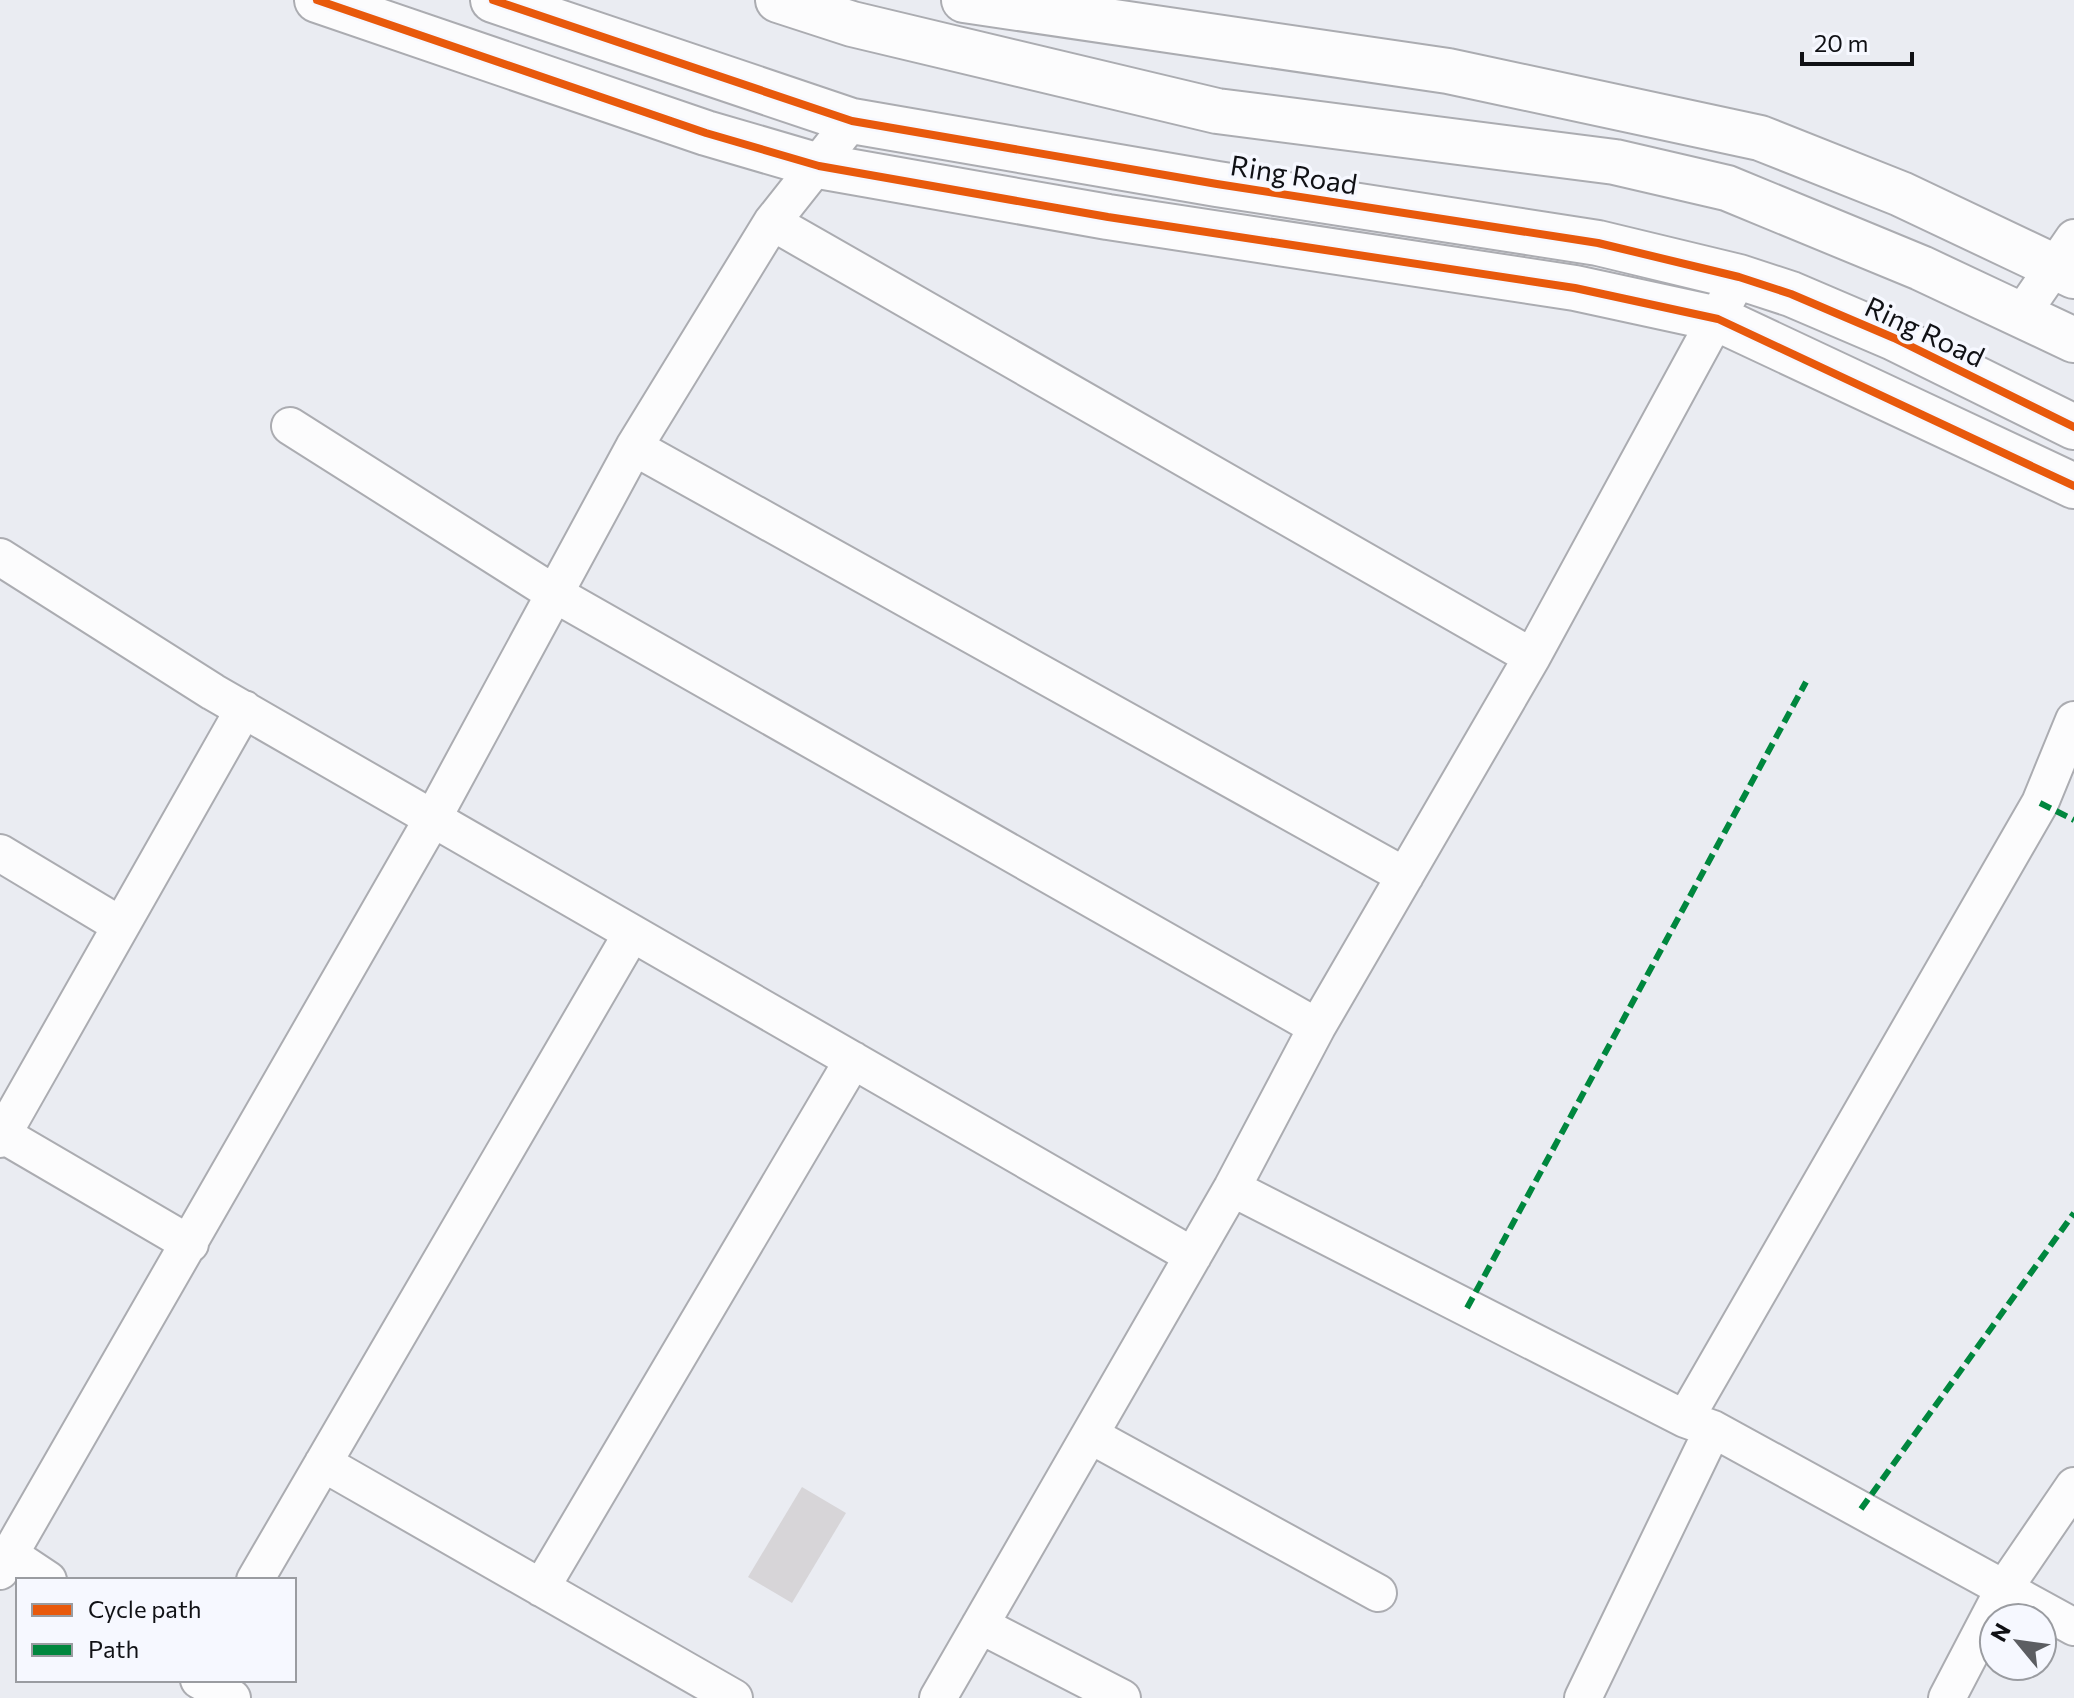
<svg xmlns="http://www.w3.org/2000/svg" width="2074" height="1698" font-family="Commissioner,sans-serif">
<rect width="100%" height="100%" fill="#eaecf2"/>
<!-- building -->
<path fill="#d7d5d8" d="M802,1487L846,1513L792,1603L748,1577Z"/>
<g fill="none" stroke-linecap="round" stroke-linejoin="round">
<!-- street casing -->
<g stroke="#abacb1" stroke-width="40">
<path id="street" d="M772,222L1532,657
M2021,315L2074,238
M290,426L555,594L1317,1027
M634,447L1405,876
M0,557L213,692L1193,1256
M0,853L120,925
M0,1133L190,1244
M0,1139L244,709
M1232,1188L1685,1419L1713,1429L2074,1627
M1685,1419L2040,803L2074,720
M1090,1435L1378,1593
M323,1463L734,1698
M9,1554L48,1580
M0,1571L433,818L634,447L772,222L852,121
M255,1580L632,933
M541,1588L853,1060
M980,1625L1122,1698
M199,1680L232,1698
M938,1698L1232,1188L1317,1027L1532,657L1739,277
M1583,1698L1713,1429
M1947,1698L2005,1587L2074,1486"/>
</g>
<!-- secondary casing -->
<g stroke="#abacb1" stroke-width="48">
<path id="secondary" d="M317,0L706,133L819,166L1108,217L1575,288L1718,319L2074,486
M964,0L1448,71L1760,138L1901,194L2074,276"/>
</g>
<!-- highway casing -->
<g stroke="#abacb1" stroke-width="48">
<path id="highway" d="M493,0L852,121L1217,184L1598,243L1739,277L1791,294L1894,338L2074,427
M778,0L852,24L1217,111L1615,162L1727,188L1921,268L2074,340"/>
</g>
<!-- street -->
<use href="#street" stroke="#fcfcfd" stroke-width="36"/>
<!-- secondary -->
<use href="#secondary" stroke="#fcfcfd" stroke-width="44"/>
<!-- highway -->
<use href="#highway" stroke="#fcfcfd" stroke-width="44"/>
<!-- quiet -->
<path stroke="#00873e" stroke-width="6" stroke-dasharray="12 6" stroke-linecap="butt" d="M2040,803L2074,820
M1467,1308L1806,682
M1861,1509L2074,1213"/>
<!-- cycleway casing -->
<g stroke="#f6f8ff" stroke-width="13">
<path id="cycleway" d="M317,0L706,133L819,166L1108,217L1575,288L1718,319L2074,486
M493,0L852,121L1217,184L1598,243L1739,277L1791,294L1894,338L2074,427"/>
</g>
<!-- cycleway -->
<use href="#cycleway" stroke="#e8590c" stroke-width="8"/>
</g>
<g text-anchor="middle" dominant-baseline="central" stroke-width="7" stroke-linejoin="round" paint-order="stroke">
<!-- street labels -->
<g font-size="28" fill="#101115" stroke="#f6f8ff">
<text transform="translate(1294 174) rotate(9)">Ring Road</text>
<text transform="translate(1925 331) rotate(25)">Ring Road</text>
</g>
</g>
<!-- legend -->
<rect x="16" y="1578" width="280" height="104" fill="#f6f8ff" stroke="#9a9ca1" stroke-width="2"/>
<rect x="32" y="1604" width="40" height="12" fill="#e8590c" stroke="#9a9ca1" stroke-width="2"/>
<text x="88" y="1618" font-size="24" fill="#101115">Cycle path</text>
<rect x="32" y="1644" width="40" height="12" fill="#00873e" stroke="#9a9ca1" stroke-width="2"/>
<text x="88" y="1658" font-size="24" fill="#101115">Path</text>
<!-- north arrow -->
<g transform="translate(2018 1642) rotate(299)"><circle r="38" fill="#f6f8ff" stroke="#9a9ca1" stroke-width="2"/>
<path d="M0-6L14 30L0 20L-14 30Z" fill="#5c5e62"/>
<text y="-12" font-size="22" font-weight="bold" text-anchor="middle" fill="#101115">N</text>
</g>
<!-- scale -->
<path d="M1802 52v12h110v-12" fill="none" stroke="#101115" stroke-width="4"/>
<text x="1814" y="52" font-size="24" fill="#101115" stroke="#f6f8ff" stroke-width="6" paint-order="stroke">20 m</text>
</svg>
